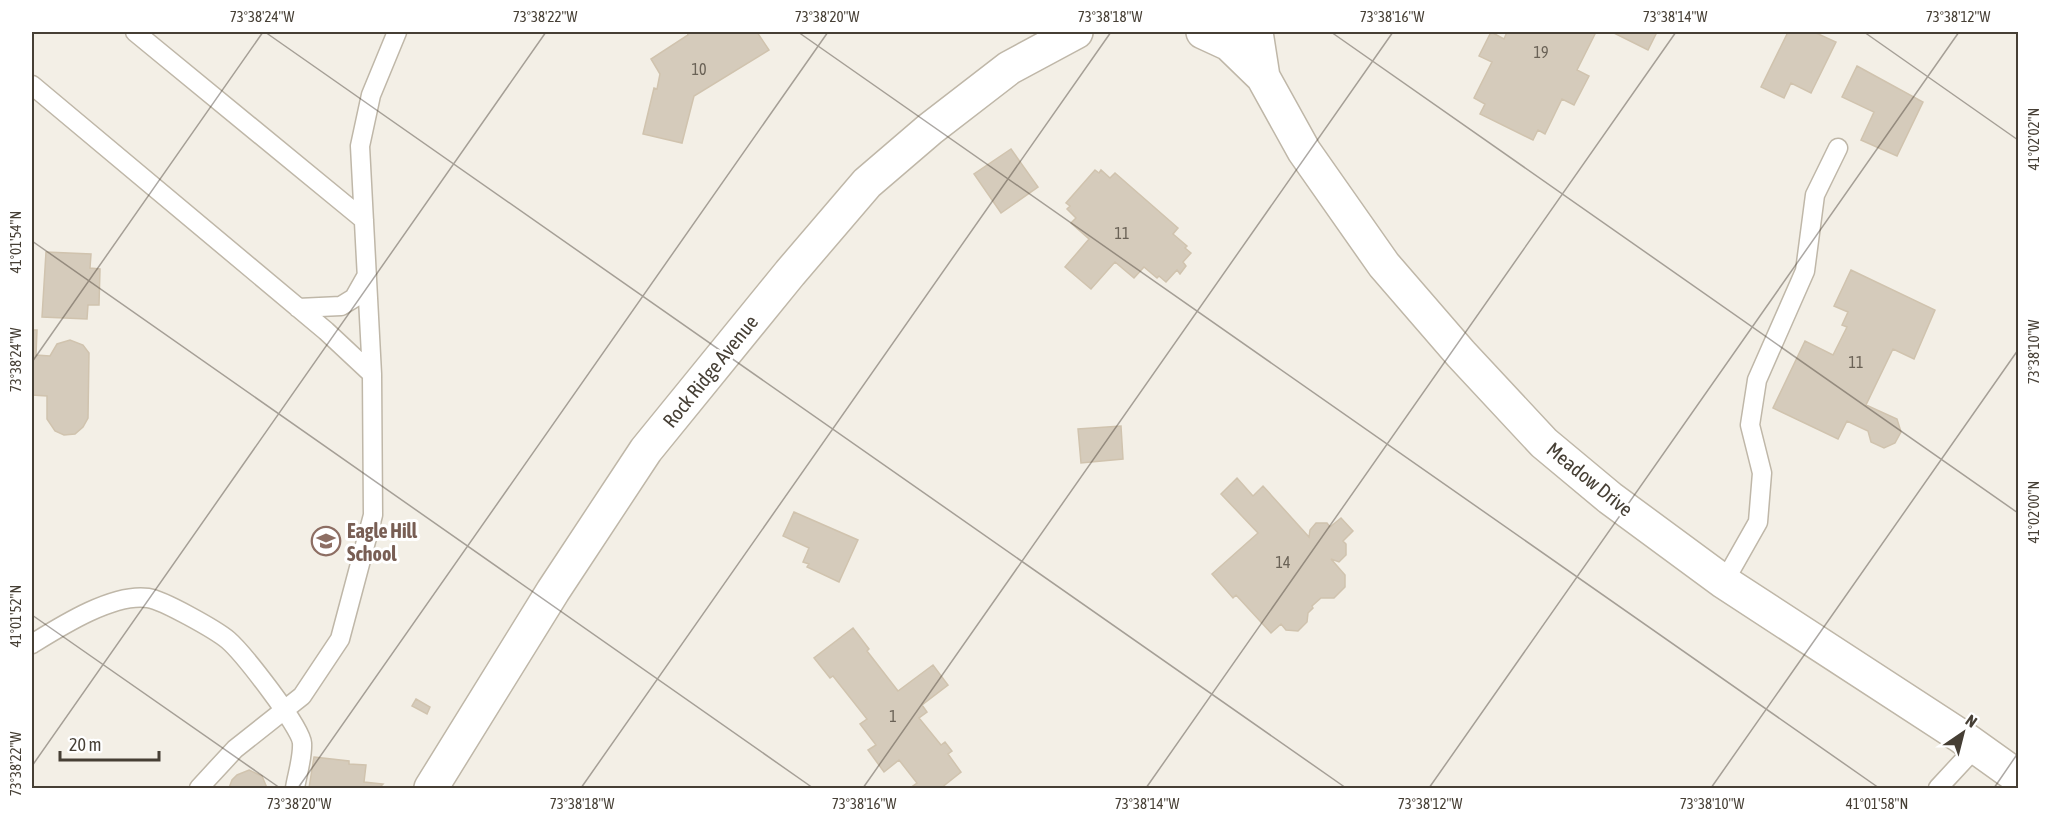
<svg xmlns="http://www.w3.org/2000/svg" width="2050" height="820" font-family="'Asap Condensed',sans-serif">
<rect width="100%" height="100%" fill="#f3efe6"/>
<!-- building -->
<path fill="#d5cbbb" stroke="#d0c3ae" stroke-width="1.5" d="M687,32H757L769,50L694,96L682,143L643,134L654,88L657,89L660,74L651,59L688,35Z
M1491,32L1504,39L1507,32H1596L1577,70L1589,76L1574,105L1562,99L1545,134L1538,130L1533,140L1480,114L1485,104L1474,98L1492,62L1479,56Z
M1612,32H1657L1648,50Z
M1788,32H1814L1836,42L1811,93L1791,83L1784,98L1761,87Z
M1857,66L1923,102L1897,156L1861,140L1874,112L1842,97Z
M1011,149L1038,187L1001,213L974,174Z
M1095,170L1099,173L1101,170L1110,178L1115,173L1178,228L1173,234L1187,246L1185,248L1191,253L1183,262L1186,266L1180,274L1177,270L1166,282L1159,276L1157,278L1144,267L1134,278L1115,262L1091,289L1065,267L1089,239L1071,223L1076,218L1067,209L1070,206L1066,203Z
M46,252L91,254L90,268L100,269L99,305H88L87,319L42,317Z
M1851,270L1935,310L1914,359L1893,349L1866,405L1897,419L1901,432L1895,443L1884,448L1871,442L1868,431L1847,421L1838,439L1773,408L1805,341L1833,355L1847,327L1842,325L1848,312L1834,306Z
M32,330H37L36,355L50,356L57,344L70,340L83,345L89,353L88,418L83,427L75,434L64,435L55,431L47,419V396L32,395Z
M1121,426L1123,459L1081,463L1078,429Z
M1237,478L1253,496L1263,486L1309,537L1310,530L1316,523H1327L1330,527L1341,518L1353,531L1343,541L1346,544V555L1339,562L1331,559L1345,575V587L1334,598H1321L1312,606L1313,608L1308,613L1307,622L1298,631L1286,630L1281,624L1271,633L1236,595L1233,598L1212,574L1258,533L1221,494Z
M794,512L858,540L839,582L807,567L809,564L803,562L809,548L783,536Z
M853,628L869,649L867,651L898,691L933,665L948,685L922,705L927,712L919,718L941,745L945,742L952,751L948,754L961,772L941,788H910L917,783L899,760L884,772L868,750L876,745L860,724L867,719L833,676L830,678L814,658Z
M416,699L430,707L427,714L412,706Z
M314,757L349,761V764L366,765L364,782L383,784L379,788H309Z
M249,770L262,776L267,788H229L232,780L237,775Z"/>
<g fill="none" stroke-linecap="round" stroke-linejoin="round">
<!-- service casing -->
<g stroke="#bfb7a8" stroke-width="21">
<path id="service" d="M135,32L364,220
M32,85L326,331L372,374
M298,308L341,306L354,298L367,275
M1724,582L1758,522L1762,473L1750,425L1757,380L1805,271L1815,195L1838,148
M32,644C61,626 113,593 148,598C163,600 216,630 228,640C243,653 301,727 302,743C303,757 297,775 295,788
M199,788L235,749L302,696L340,639L373,515L372,374L360,146L371,95L397,32
M1938,788L1976,747"/>
</g>
<!-- minor casing -->
<g stroke="#bfb7a8" stroke-width="36">
<path id="minor" d="M1203,32L1229,44L1263,77L1304,151L1384,265L1461,354L1544,443L1610,498L1724,582L1962,737L2018,777
M1256,32L1263,77
M431,788L553,591L646,450L790,273L867,183L930,129L1009,68L1076,32"/>
</g>
<!-- service -->
<use href="#service" stroke="#fff" stroke-width="18"/>
<!-- minor -->
<use href="#minor" stroke="#fff" stroke-width="33"/>
</g>
<!-- ticks -->
<path fill="none" stroke="#463f35" stroke-width="1.5" stroke-opacity="0.45" d="M265,32L1346,788M798,32L1879,788M1331,32L2018,513M1864,32L2018,140M32,241L813,788M32,362L263,32M32,615L280,788M32,766L546,32M298,788L828,32M581,788L1111,32M863,788L1393,32M1146,788L1676,32M1429,788L1959,32M1711,788L2018,350M1994,788L2018,753"/>
<!-- icons -->
<defs>
<g id="school-ring" transform="scale(1.5)"><circle r="9.5" fill="#fff" stroke="#8d6e63" stroke-width="1.5"/><path d="M0-5L7-2L0 1L-7-2ZM-4 1L0 2.5L4 1V4Q0 6-4 4Z" fill="#8d6e63"/></g>
</defs>
<g fill-rule="evenodd">
<use href="#school-ring" x="326" y="541"/>
</g>
<g text-anchor="middle" dominant-baseline="central" stroke-width="6" stroke-linejoin="round" paint-order="stroke">
<!-- number labels -->
<g font-size="16" fill="#6a6256">
<text x="1541" y="52">19</text>
<text x="699" y="69">10</text>
<text x="1122" y="233">11</text>
<text x="1856" y="362">11</text>
<text x="1283" y="562">14</text>
<text x="893" y="716">1</text>
</g>
<!-- street labels -->
<g font-size="20" fill="#463f35" stroke="#fff">
<text transform="translate(710 371) rotate(-51)">Rock Ridge Avenue</text>
<text transform="translate(1590 479) rotate(39)">Meadow Drive</text>
</g>
<!-- education labels -->
<g font-size="20" font-weight="bold" fill="#785e54" stroke="#fff" text-anchor="start">
<text x="347" y="530">Eagle Hill<tspan x="347" dy="23">School</tspan></text>
</g>
</g>
<!-- border -->
<rect width="2050" height="820" fill="none" stroke="#ffffff" stroke-width="66"/>
<!-- north arrow -->
<g transform="translate(1963 733) rotate(35)" stroke="#ffffff" stroke-width="4.5" paint-order="stroke">
<path d="M0-4.5L10 22L0 15L-10 22Z" fill="#463f35"/>
<text y="-9" font-size="16" font-weight="bold" text-anchor="middle" fill="#463f35">N</text>
</g>
<!-- scale -->
<path d="M60 751v9h99v-9" fill="none" stroke="#463f35" stroke-width="3"/>
<text x="69" y="751" font-size="18" fill="#463f35" stroke="#ffffff" stroke-width="4.5" paint-order="stroke">20 m</text>
<rect x="33" y="33" width="1984" height="754" fill="none" stroke="#463f35" stroke-width="2"/>
<g font-size="15" text-anchor="middle" fill="#463f35">
<text x="262" y="22">73°38'24"W</text>
<text x="545" y="22">73°38'22"W</text>
<text x="827" y="22">73°38'20"W</text>
<text x="1110" y="22">73°38'18"W</text>
<text x="1392" y="22">73°38'16"W</text>
<text x="1675" y="22">73°38'14"W</text>
<text x="1958" y="22">73°38'12"W</text>
<text transform="translate(2034 139) rotate(-90)" y="5">41°02'02"N</text>
<text transform="translate(16 242) rotate(-90)" y="5">41°01'54"N</text>
<text transform="translate(2034 352) rotate(-90)" y="5">73°38'10"W</text>
<text transform="translate(16 360) rotate(-90)" y="5">73°38'24"W</text>
<text transform="translate(2034 512) rotate(-90)" y="5">41°02'00"N</text>
<text transform="translate(16 616) rotate(-90)" y="5">41°01'52"N</text>
<text transform="translate(16 764) rotate(-90)" y="5">73°38'22"W</text>
<text x="299" y="809">73°38'20"W</text>
<text x="582" y="809">73°38'18"W</text>
<text x="864" y="809">73°38'16"W</text>
<text x="1147" y="809">73°38'14"W</text>
<text x="1430" y="809">73°38'12"W</text>
<text x="1712" y="809">73°38'10"W</text>
<text x="1877" y="809">41°01'58"N</text>
</g>
</svg>
